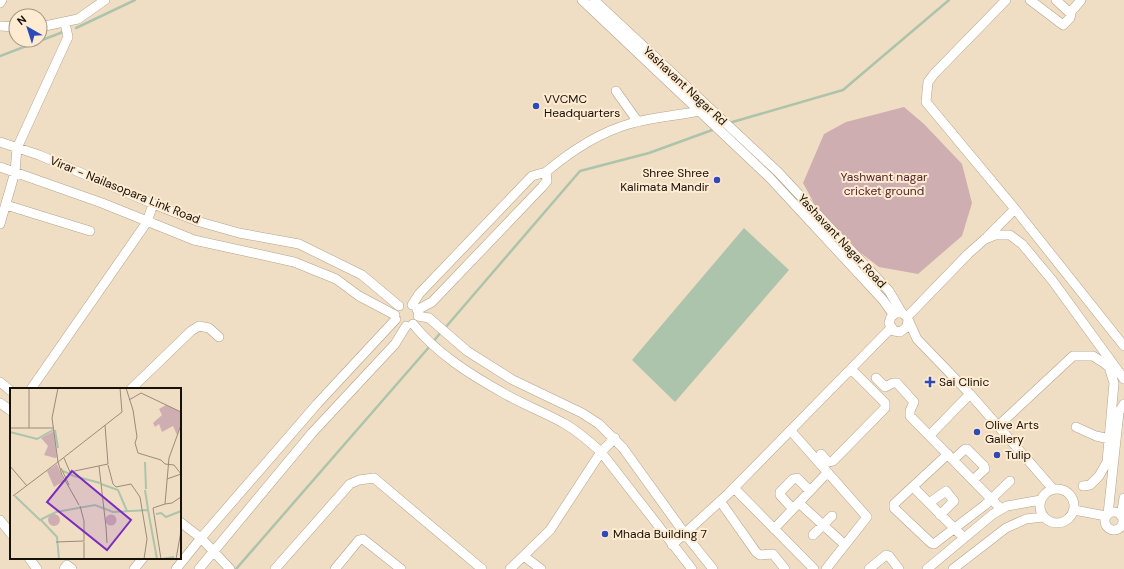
<svg xmlns="http://www.w3.org/2000/svg" width="1124" height="569" font-family="'DM Sans',sans-serif">
<rect width="100%" height="100%" fill="#f0dec4"/>
<!-- green -->
<path fill="#cfaeb2" d="M904,107L924,124L962,164L972,203L962,236L918,274L879,267L827,227L803,183L824,134L846,122Z"/>
<!-- water -->
<path fill="#acc4ab" d="M744,228L789,270L675,402L632,360Z"/>
<g fill="none" stroke-linecap="round" stroke-linejoin="round">
<!-- stream -->
<path stroke="#acc4ab" stroke-width="2.5" d="M76,28L135,0
M0,56L63,32
M729,123L843,90L949,0
M445,328L580,171L649,153L715,129
M433,342L441,332
M236,569L430,346"/>
<!-- minor casing -->
<g stroke="#b3a28a" stroke-width="10">
<path id="minor" d="M582,0L770,178L883,300L893,314
M594,0L778,172L889,291L902,313
M1030,0L1063,25L1070,18L1071,14L1056,0
M0,3L2,0
M1070,13L1081,0
M0,26L16,27
M40,27L78,19L105,0
M616,91L638,122
M0,142L39,155L156,205L200,222L239,233L299,244L362,275L399,306
M0,167L102,203L194,240L294,262L336,279L359,296L395,315
M546,172C571,151 598,133 629,124C651,117 676,116 699,111
M6,205L90,231
M1015,209L1124,346
M0,224L15,172L17,148L68,37L65,23
M988,236L1015,209L926,102L928,82L934,74L1006,0
M412,305L419,294L532,176L546,172L547,181L542,187L432,302L417,310
M418,316L429,318L467,351L513,380L582,413L599,424L623,448L685,534L713,569
M907,317L968,254L985,239L995,235H1010L1022,244L1052,280L1124,379
M908,320L907,327L900,332L894,331L889,323L891,317L896,313H902L907,317L917,339L970,394L1053,489
M413,324C437,354 471,375 505,394C524,405 546,413 565,424C579,432 590,442 601,452L692,569
M876,378L885,387L893,383H897L914,402L910,411V416L1001,509
M0,382L11,391
M31,389L147,222L153,204
M131,389L191,331L199,326L209,328L219,337
M0,403L11,411
M998,426L1073,356H1093L1104,363L1109,367L1114,383L1107,462L1099,476L1090,485L1083,486
M1076,427L1096,436L1114,440
M791,431L867,517L826,569
M930,435L970,394
M821,454L828,462L833,461L885,408V403L851,369
M948,454L894,504V508L931,543L934,544L985,505L1010,481
M954,459L965,449H967L984,466L985,469L973,480
M913,487L964,538
M734,488L814,569
M1040 506a17 17 0 1 1 34 0a17 17 0 1 1-34 0Z
M1124,498L1121,516H1124
M720,501L756,552L760,555L773,554L785,569
M799,503L845,545
M929,503L946,491L954,501L940,515
M793,509L780,495V492L793,479L797,478L810,491
M1074,510L1106,516
M1105 521a9 9 0 1 1 18 0a9 9 0 1 1-18 0Z
M1108,514L1119,412L1124,404
M0,520L11,534
M180,522L201,538L230,569
M774,529L827,473
M813,535L832,516
M672,545L728,494L891,328
M525,557L541,569
M29,558L37,569
M64,569L67,565L72,569
M134,569L143,558
M176,569L201,538L317,404L396,319
M199,569L312,433L395,344L406,326
M275,569L350,484L359,480L374,478L482,569
M335,569L359,540L363,539L401,569
M510,569L550,530L601,452L615,438
M869,569L886,555L889,556L899,569
M927,569L993,514L1007,506L1041,500
M953,569L1006,528L1026,519L1043,517"/>
</g>
<!-- minor -->
<use href="#minor" stroke="#fff" stroke-width="9"/>
</g>
<!-- markers -->
<g fill="#2c4aba" stroke="#feebd1" stroke-width="1.5">
<circle cx="536" cy="106" r="4"/>
<circle cx="717" cy="180" r="4"/>
<path d="M928 376h4v4h4v4h-4v4h-4v-4h-4v-4h4z"/>
<circle cx="977" cy="432" r="4"/>
<circle cx="997" cy="455" r="4"/>
<circle cx="605" cy="534" r="4"/>
</g>
<g text-anchor="middle" dominant-baseline="central" stroke-width="4" stroke-linejoin="round" paint-order="stroke">
<!-- street labels -->
<g font-size="12" fill="#171108" stroke="#feebd1">
<text transform="translate(685 86) rotate(43)">Yashavant Nagar Rd</text>
<text transform="translate(125 190) rotate(22)">Virar - Nailasopara Link Road</text>
<text transform="translate(842 241) rotate(47)">Yashavant Nagar Road</text>
</g>
<!-- poi labels -->
<g font-size="12" fill="#171108" stroke="#feebd1" text-anchor="start">
<text x="544" y="99">VVCMC<tspan x="544" dy="14">Headquarters</tspan></text>
<text x="709" y="173" text-anchor="end">Shree Shree<tspan x="709" dy="14">Kalimata Mandir</tspan></text>
<text x="939" y="382">Sai Clinic</text>
<text x="985" y="425">Olive Arts<tspan x="985" dy="14">Gallery</tspan></text>
<text x="1005" y="455">Tulip</text>
<text x="613" y="534">Mhada Building 7</text>
</g>
<!-- park labels -->
<g font-size="12" fill="#54242e" stroke="#feebd1">
<text x="884" y="177">Yashwant nagar<tspan x="884" dy="14">cricket ground</tspan></text>
</g>
</g>
<!-- overview -->
<g transform="translate(10 388)">
<rect width="171" height="171" fill="#f0dec4"/>
<path d="M156,17L171,24V36L167,47L163,38L152,44L149,36L145,39L143,35L152,27L149,21ZM44,43L47,69L45,70L34,67L38,58L31,50ZM47,76L54,93L44,99L37,83ZM38 132a6 6 0 1 1 12 0a6 6 0 1 1-12 0ZM95.5 132a5.5 5.5 0 1 1 11 0a5.5 5.5 0 1 1-11 0Z" fill="#cfaeb2"/>
<path fill="none" stroke="#acc4ab" stroke-width="2" d="M45,42L48,60M0,44L27,51L43,42M135,74L136,101M53,83L64,88M64,88L90,95M91,96L108,102L117,123M135,102L138,121M5,108L30,132L46,124L85,117L103,124L138,122L147,171M146,126L151,125L156,129L171,123M31,132L47,149L49,171M152,171L164,169"/>
<path fill="none" stroke="#998c79" stroke-width="1" d="M116,0L123,22L127,49L125,55L128,65L151,72L155,76L164,77L171,86M119,12L131,5L171,24M95,37L98,76M171,37L159,70L155,116L162,115L171,109M0,40H43M19,40V0M54,70L60,84L98,76M98,77L103,96L106,99L121,96L130,109L137,151L134,171M0,78L17,98M89,78L96,139M51,80L59,97M157,91L171,86M3,108L48,74L42,30L48,0M69,117L52,87L48,74L112,24L110,0M96,139L97,155M46,154L74,153V133L70,118M74,154V171M151,171L143,120L155,116M166,171L171,143"/>
<path fill="#7b2cbf" fill-opacity="0.15" stroke="#7b2cbf" stroke-width="2" d="M62,83L121,132L97,162L37,114Z"/>
<rect width="171" height="171" fill="none" stroke="#171108" stroke-width="2"/>
</g>
<!-- north arrow -->
<g transform="translate(28 28) rotate(321)"><circle r="19" fill="#feebd1" stroke="#a29481"/>
<path d="M0-3L7 15L0 10L-7 15Z" fill="#2c4aba"/>
<text y="-6" font-size="11" font-weight="bold" text-anchor="middle" fill="#171108">N</text>
</g>
</svg>
